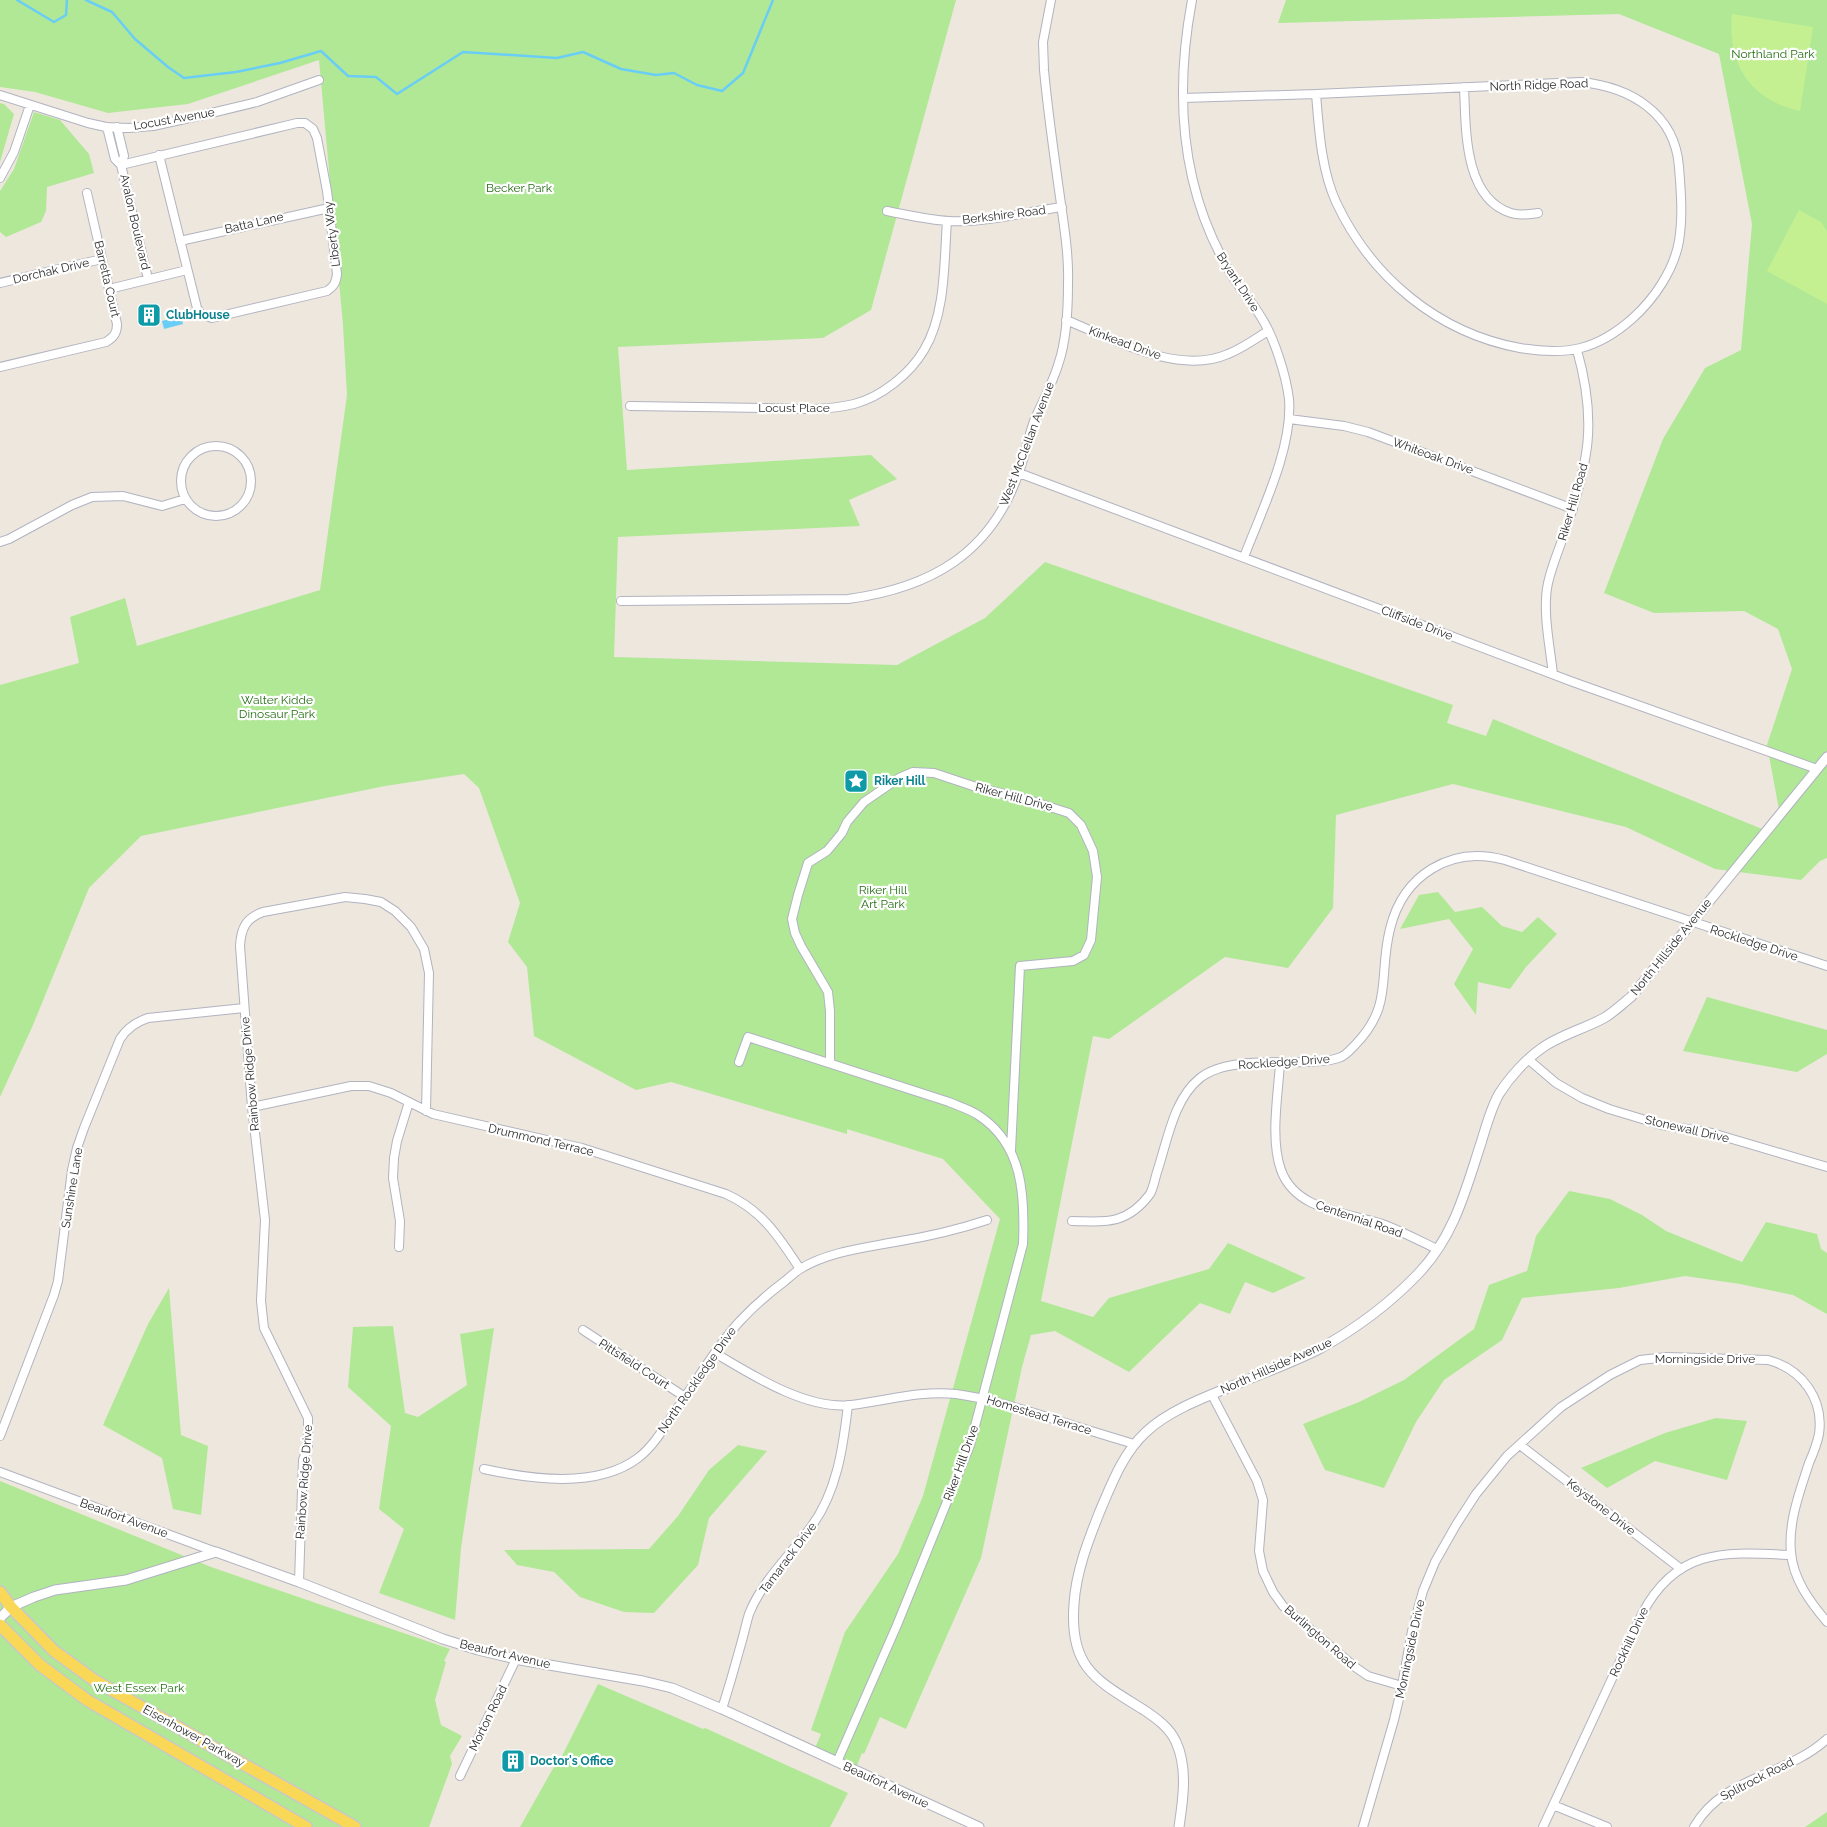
<svg xmlns="http://www.w3.org/2000/svg" width="1827" height="1827" font-family="Raleway,sans-serif">
<rect width="100%" height="100%" fill="#eee7dd"/>
<!-- green -->
<path fill="#b0e896" d="M0,0H956L871,310L823,338L618,347L627,470L871,455L897,479L849,500L860,526L618,537L614,657L897,665L985,618L1045,562L1453,705L1447,723L1486,736L1493,719L1767,831L1780,815L1767,745L1792,669L1778,629L1744,611L1654,613L1604,593L1663,439L1705,368L1741,350L1752,224L1719,54L1619,14L1278,23L1286,0H1827V858L1820,861L1801,880L1715,869L1626,827L1453,784L1336,815L1333,908L1288,968L1225,957L1109,1039L1093,1036L1041,1301L1093,1317L1109,1298L1209,1269L1228,1243L1306,1278L1273,1293L1245,1282L1230,1314L1200,1303L1129,1372L1055,1331L1031,1335L1022,1367L981,1558L906,1729L880,1717L864,1754L862,1753L856,1768L815,1748L821,1734L811,1730L845,1632L898,1554L923,1496L1000,1219L943,1159L847,1129V1134L671,1082L636,1090L534,1036L527,967L508,942L520,903L479,788L464,774L385,786L141,836L89,888L33,1025L0,1097V685L79,663L70,617L125,598L137,646L320,590L347,395L343,325L319,60L188,104L108,113L35,92L0,87Z
M0,103L4,104L14,114L0,162Z
M34,112L60,120L89,154L94,173L47,187L46,211L41,222L6,237L0,232V191L14,169Z
M1438,892L1455,912L1482,907L1502,926L1522,932L1538,917L1557,934L1526,967L1510,989L1478,982L1476,1015L1454,984L1473,949L1449,919L1400,929L1419,895Z
M1707,997L1827,1030V1054L1797,1072L1683,1051Z
M1569,1191L1610,1199L1642,1215L1666,1231L1742,1262L1766,1222L1817,1234L1821,1249L1827,1253V1314L1793,1295L1740,1284L1685,1276L1619,1288L1522,1298L1502,1340L1444,1380L1416,1422L1384,1488L1325,1470L1303,1424L1359,1402L1404,1380L1474,1329L1489,1285L1527,1271L1536,1236Z
M169,1288L181,1435L208,1446L201,1515L173,1509L162,1458L103,1425L148,1324Z
M393,1326L405,1413L418,1417L467,1385L460,1334L494,1328L461,1548L455,1620L379,1593L404,1529L379,1509L391,1426L348,1387L353,1327Z
M1716,1418L1747,1421L1727,1480L1655,1461L1607,1488L1581,1468L1665,1433Z
M738,1445L767,1451L709,1518L698,1565L654,1613L624,1612L580,1597L554,1572L517,1565L504,1550L649,1549L678,1516L709,1470Z
M0,1481L211,1567L450,1649L444,1661L446,1662L435,1700L441,1725L462,1736L450,1756L452,1764L429,1827H0Z
M598,1684L703,1729L705,1728L848,1793L830,1827H520L560,1756H562Z
M1827,1812V1827H1805Z"/>
<!-- pitch -->
<path fill="#c5f092" d="M1732,14L1813,27L1800,111C1750,100 1727,64 1732,14Z
M1799,210L1821,222L1827,231V304L1767,271Z"/>
<!-- water -->
<path fill="#6acdf6" d="M181,316L183,324L164,329L162,321Z"/>
<g fill="none" stroke-linecap="round" stroke-linejoin="round">
<!-- stream -->
<path stroke="#6acdf6" stroke-width="2.5" d="M17,0L54,22L66,15L67,0
M86,0L112,12L135,39L168,67L184,78L236,72L280,63L321,51L348,76L376,77L397,94L463,52L557,58L583,52L621,69L656,75L674,73L697,85L722,91L743,73L773,0"/>
<!-- minor casing -->
<g stroke="#b1b3c0" stroke-width="10">
<path id="minor" d="M1192,0C1175,91 1180,185 1227,267C1236,285 1251,300 1261,317C1274,337 1286,375 1289,399C1293,448 1261,512 1244,557
M1464,87C1466,127 1463,198 1511,213C1520,216 1530,214 1538,213
M0,95L88,123L106,127L129,128L153,126L203,115L257,102L319,80
M1183,98L1316,94L1581,82C1630,87 1675,113 1679,167C1681,192 1683,217 1679,241C1674,270 1654,299 1633,318C1597,350 1567,356 1520,348C1438,333 1371,277 1336,202C1321,169 1319,129 1316,94
M107,127L115,159L121,165
M117,127L124,156L121,165L148,279
M121,165L297,123H305L313,129L317,138L327,191L337,274C336,283 334,286 327,291L212,318L201,314L197,308L159,155
M0,178L14,152L30,105
M887,211C908,215 928,220 949,221C983,223 1027,212 1062,207
M180,241L329,208
M0,283L102,259
M109,289L187,270
M1066,320C1113,339 1178,376 1228,354C1243,348 1255,339 1268,331
M0,367L106,342C114,337 117,333 117,324L87,193
M630,406C676,407 721,407 767,408C795,409 825,411 854,404C881,397 910,374 924,350C946,314 944,261 947,221
M1289,419L1344,426L1368,432L1573,509
M181 481a35 35 0 1 1 70 0a35 35 0 1 1-70 0Z
M1019,473L1573,682L1817,769
M0,542L9,539L72,505L92,497L123,496L162,506L185,499
M621,601L848,599C930,588 991,554 1019,472C1025,456 1028,438 1034,421C1042,402 1053,383 1059,362C1067,338 1068,309 1068,284C1069,255 1064,226 1060,197C1054,155 1048,113 1044,70L1043,42L1051,0
M1553,674C1550,647 1542,610 1548,583C1552,565 1560,547 1566,529C1589,461 1597,421 1577,350
M1529,1060L1556,1083L1582,1098L1609,1109L1662,1125L1712,1133L1827,1167
M739,1062L748,1037L949,1102C958,1106 969,1109 978,1115C1023,1144 1025,1195 1023,1244L970,1445L897,1625L837,1762
M830,1063V1011L828,992L801,946L795,933L792,919L798,895L808,863L827,851L842,833L847,822L864,802L899,778L913,772L934,773L976,787L1025,799L1069,813L1081,825L1093,851L1097,877L1091,940L1084,955L1073,961L1020,966L1011,1150
M1280,1063C1278,1096 1270,1139 1281,1170C1296,1212 1349,1212 1385,1225C1403,1232 1420,1241 1437,1249
M252,1107L351,1086H369L391,1093L433,1114L582,1148L726,1194C762,1210 779,1237 800,1269
M1072,1221C1087,1221 1103,1223 1117,1219C1130,1215 1142,1205 1150,1194C1154,1187 1155,1177 1158,1169C1168,1138 1174,1099 1200,1078C1225,1058 1276,1063 1307,1062C1318,1061 1330,1062 1341,1057C1346,1055 1351,1049 1355,1045C1394,1005 1378,976 1390,929C1403,875 1451,845 1505,860L1827,966
M399,1247L400,1221L393,1178L394,1158L397,1141L409,1102
M583,1330L685,1397
M715,1353C752,1375 806,1410 851,1405C886,1401 920,1390 956,1394C986,1398 1014,1407 1044,1416C1074,1426 1104,1435 1134,1444
M1212,1395L1257,1481L1263,1500L1259,1551L1263,1571L1273,1592L1283,1606L1355,1667L1368,1676L1402,1686
M0,1436L54,1295L58,1281L72,1170L77,1148L84,1128L120,1039C127,1028 136,1022 148,1018L244,1008
M1520,1445L1681,1569
M484,1469C530,1479 597,1489 638,1458C654,1446 665,1426 676,1410C697,1381 715,1348 740,1321C754,1306 769,1293 785,1281C790,1277 795,1272 800,1269C828,1252 863,1248 895,1242C926,1237 957,1230 987,1220
M0,1472L216,1552
M299,1582L303,1460L308,1446V1418L264,1328L261,1301L265,1220L252,1107L240,946C241,928 246,918 263,912L345,897L365,899L381,902L395,911L411,927L424,949L429,973L426,1111
M722,1709C729,1687 735,1666 741,1644C744,1634 746,1624 749,1614C762,1581 790,1555 811,1527C837,1492 843,1448 848,1405
M460,1776L516,1659
M1553,1805L1607,1827
M1363,1827L1394,1720L1402,1686L1412,1631L1423,1591L1435,1562L1456,1525L1476,1494L1507,1456L1561,1407L1610,1375L1640,1360L1667,1357L1768,1360C1802,1369 1824,1399 1819,1434C1817,1444 1813,1454 1809,1463C1800,1491 1788,1522 1791,1552C1793,1579 1810,1602 1827,1622
M1543,1827L1642,1614C1677,1547 1726,1552 1791,1555
M1694,1827C1723,1776 1787,1776 1827,1739"/>
</g>
<!-- tertiary casing -->
<g stroke="#b1b3c0" stroke-width="11">
<path id="tertiary" d="M0,1618L11,1607L34,1597L55,1590L126,1580L216,1552L299,1582L443,1639L478,1650L520,1660L643,1681L672,1688L722,1709L979,1827
M1179,1827C1183,1800 1188,1768 1176,1742C1170,1728 1156,1718 1144,1710C1096,1680 1069,1668 1074,1604C1076,1572 1088,1541 1100,1511C1112,1483 1123,1453 1146,1432C1170,1409 1211,1395 1242,1382C1268,1371 1296,1361 1321,1348C1355,1329 1389,1304 1417,1275C1454,1237 1465,1192 1481,1143C1486,1127 1491,1108 1499,1094C1509,1078 1526,1059 1542,1048C1560,1035 1584,1029 1604,1018C1613,1013 1622,1004 1631,997L1827,757"/>
</g>
<!-- primary casing -->
<g stroke="#c8c8c8" stroke-width="14">
<path id="primary" d="M0,1592L11,1607L54,1651L94,1680L355,1827
M0,1625L40,1665L87,1700L306,1827"/>
</g>
<!-- minor -->
<use href="#minor" stroke="#fff" stroke-width="8"/>
<!-- tertiary -->
<use href="#tertiary" stroke="#fff" stroke-width="9"/>
<!-- primary -->
<use href="#primary" stroke="#fad857" stroke-width="11"/>
</g>
<!-- icons -->
<defs>
<g id="building-square" transform="scale(1.25)"><rect x="-9" y="-9" width="18" height="18" rx="4" fill="#0f9aa8" stroke="#fff"/><path d="M-4-6H4V6H1V3H-1V6H-4ZM-2.5-4.3h1.7v1.8h-1.7ZM.8-4.3h1.7v1.8H.8ZM-2.5-1h1.7V.8h-1.7ZM.8-1h1.7V.8H.8Z" fill="#fff"/></g>
<g id="sight-square" transform="scale(1.25)"><rect x="-9" y="-9" width="18" height="18" rx="4" fill="#0f9aa8" stroke="#fff"/><path d="M0-6L1.8-2.2L6-1.7L2.9 1.2L3.7 5.4L0 3.3L-3.7 5.4L-2.9 1.2L-6-1.7L-1.8-2.2Z" fill="#fff"/></g>
</defs>
<g fill-rule="evenodd">
<use href="#building-square" x="149" y="315"/>
<use href="#sight-square" x="856" y="781"/>
<use href="#building-square" x="513" y="1761"/>
</g>
<g text-anchor="middle" dominant-baseline="central" stroke-width="4.5" stroke-linejoin="round" paint-order="stroke">
<!-- park labels -->
<g font-size="12" fill="#266f16" stroke="#fff">
<text x="1773" y="54">Northland Park</text>
<text x="519" y="188">Becker Park</text>
<text x="277" y="700">Walter Kidde<tspan x="277" dy="14">Dinosaur Park</tspan></text>
<text x="883" y="890">Riker Hill<tspan x="883" dy="14">Art Park</tspan></text>
<text x="139" y="1688">West Essex Park</text>
</g>
<!-- street labels -->
<g font-size="12" fill="#2c2c2c" stroke="#fff">
<text transform="translate(1539 85) rotate(-2)">North Ridge Road</text>
<text transform="translate(174 119) rotate(-10)">Locust Avenue</text>
<text transform="translate(1004 215) rotate(-7)">Berkshire Road</text>
<text transform="translate(135 222) rotate(77)">Avalon Boulevard</text>
<text transform="translate(254 223) rotate(-13)">Batta Lane</text>
<text transform="translate(332 234) rotate(-97)">Liberty Way</text>
<text transform="translate(51 271) rotate(-13)">Dorchak Drive</text>
<text transform="translate(107 279) rotate(77)">Barretta Court</text>
<text transform="translate(1238 282) rotate(57)">Bryant Drive</text>
<text transform="translate(1125 343) rotate(20)">Kinkead Drive</text>
<text x="794" y="408">Locust Place</text>
<text transform="translate(1027 444) rotate(-69)">West McClellan Avenue</text>
<text transform="translate(1433 456) rotate(20)">Whiteoak Drive</text>
<text transform="translate(1573 502) rotate(-74)">Riker Hill Road</text>
<text transform="translate(1417 623) rotate(21)">Cliffside Drive</text>
<text transform="translate(1014 797) rotate(15)">Riker Hill Drive</text>
<text transform="translate(1754 943) rotate(18)">Rockledge Drive</text>
<text transform="translate(1671 947) rotate(-51)">North Hillside Avenue</text>
<text transform="translate(1284 1062) rotate(-4)">Rockledge Drive</text>
<text transform="translate(250 1074) rotate(-95)">Rainbow Ridge Drive</text>
<text transform="translate(1687 1129) rotate(13)">Stonewall Drive</text>
<text transform="translate(541 1140) rotate(13)">Drummond Terrace</text>
<text transform="translate(72 1188) rotate(-81)">Sunshine Lane</text>
<text transform="translate(1359 1219) rotate(19)">Centennial Road</text>
<text x="1705" y="1359">Morningside Drive</text>
<text transform="translate(634 1364) rotate(33)">Pittsfield Court</text>
<text transform="translate(1276 1366) rotate(-24)">North Hillside Avenue</text>
<text transform="translate(697 1380) rotate(-55)">North Rockledge Drive</text>
<text transform="translate(1039 1415) rotate(17)">Homestead Terrace</text>
<text transform="translate(961 1463) rotate(-70)">Riker Hill Drive</text>
<text transform="translate(304 1482) rotate(-86)">Rainbow Ridge Drive</text>
<text transform="translate(1601 1507) rotate(38)">Keystone Drive</text>
<text transform="translate(124 1518) rotate(20)">Beaufort Avenue</text>
<text transform="translate(788 1558) rotate(-53)">Tamarack Drive</text>
<text transform="translate(1320 1637) rotate(41)">Burlington Road</text>
<text transform="translate(1629 1642) rotate(-65)">Rockhill Drive</text>
<text transform="translate(1410 1649) rotate(-78)">Morningside Drive</text>
<text transform="translate(505 1654) rotate(13)">Beaufort Avenue</text>
<text transform="translate(488 1718) rotate(-64)">Morton Road</text>
<text transform="translate(194 1736) rotate(29)">Eisenhower Parkway</text>
<text transform="translate(1757 1779) rotate(-27)">Splitrock Road</text>
<text transform="translate(886 1785) rotate(25)">Beaufort Avenue</text>
</g>
<!-- culture labels -->
<g font-size="12" font-weight="bold" fill="#0d838f" stroke="#fff" text-anchor="start">
<text x="166" y="315">ClubHouse</text>
<text x="874" y="781">Riker Hill</text>
<text x="530" y="1761">Doctor's Office</text>
</g>
</g>
</svg>
